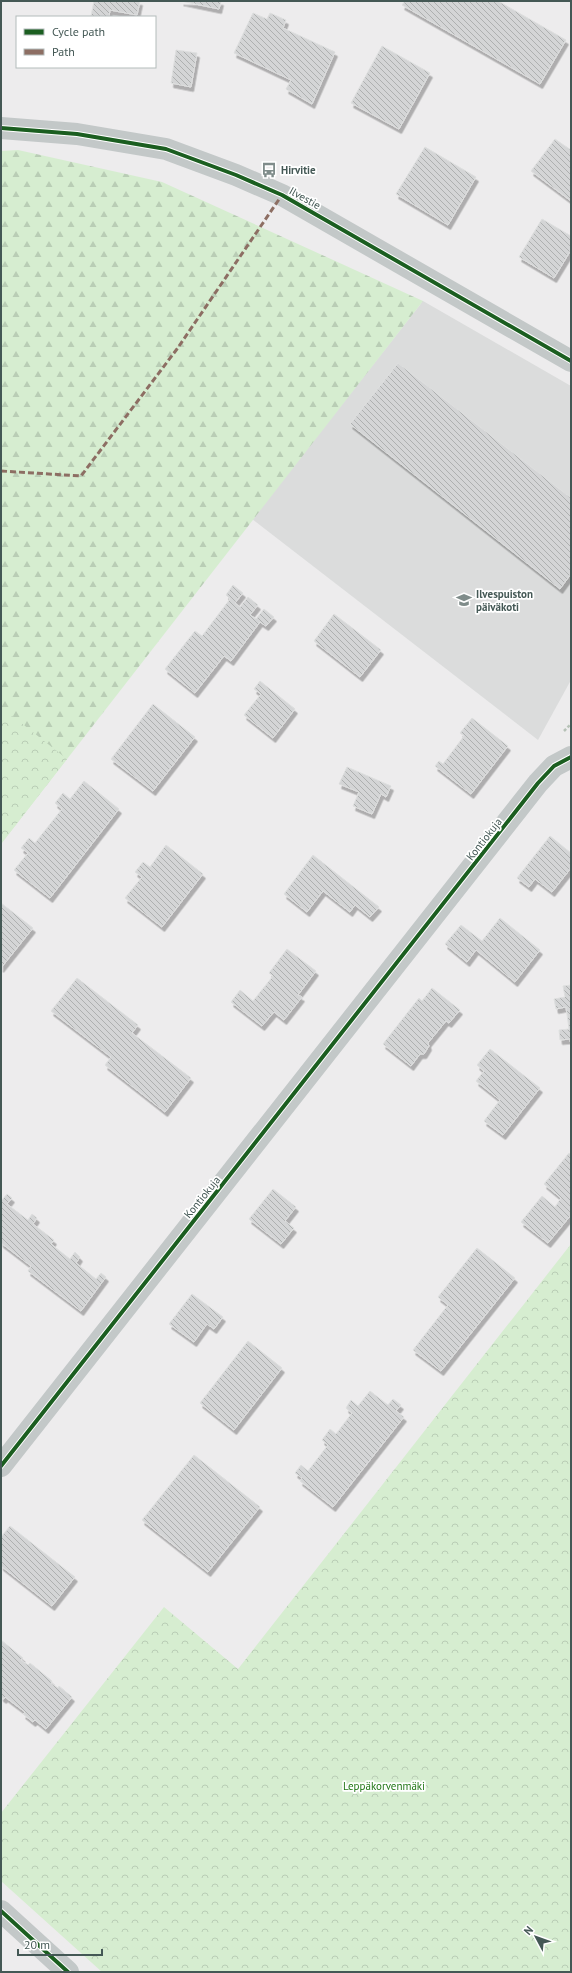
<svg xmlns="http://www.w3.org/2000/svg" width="572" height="1973" font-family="'PT Sans',sans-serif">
<defs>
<pattern id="forest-firs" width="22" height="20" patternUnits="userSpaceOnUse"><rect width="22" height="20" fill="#d6edd0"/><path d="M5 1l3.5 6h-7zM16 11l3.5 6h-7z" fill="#b9cdb5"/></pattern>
<pattern id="park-crowns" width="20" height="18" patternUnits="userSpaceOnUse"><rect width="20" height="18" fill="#d6edd0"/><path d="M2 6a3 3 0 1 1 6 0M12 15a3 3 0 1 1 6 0" fill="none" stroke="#b9cdb5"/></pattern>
<pattern id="building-back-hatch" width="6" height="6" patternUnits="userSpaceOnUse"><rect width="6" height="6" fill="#d4d5d6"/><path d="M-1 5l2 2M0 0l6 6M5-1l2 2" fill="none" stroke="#aeb0b0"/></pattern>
<filter id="shadow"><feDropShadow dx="2.5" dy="4.5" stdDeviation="0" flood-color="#0004"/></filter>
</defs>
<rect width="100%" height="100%" fill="#edeced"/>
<!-- education -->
<path fill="#dbdcdc" d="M423,301L571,386V680L538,740L252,519Z"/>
<!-- forest -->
<path fill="url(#forest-firs)" d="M18,150L162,182L423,301L1,844V151Z"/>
<!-- park -->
<path fill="url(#park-crowns)" d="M1,707L67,759L1,844Z
M571,1244V1972H102L1,1881V1813L164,1607L238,1669Z"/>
<!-- building -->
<path fill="url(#building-back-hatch)" stroke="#dedfdf" filter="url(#shadow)" d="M94,1H140L137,15L110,10L109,17L91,16Z
M181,1H221L219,9Z
M405,1H498L566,40L540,84L402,5Z
M253,13L267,19L270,13L286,20L283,28L335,52L312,104L286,89L291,80L234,53Z
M382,46L430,73L399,129L351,103Z
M176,50L197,53L191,87L171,83Z
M555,139L571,150V201L531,171Z
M425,147L476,177L448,225L396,194Z
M542,219L571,236V250L554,278L519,257Z
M398,363L571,498V574L560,589L350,424Z
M233,585L243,593L235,603L240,607L248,597L258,605L250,615L256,619L264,609L274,617L266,626L260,622L231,661L224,656L195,693L165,669L195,631L202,636L230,599L226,595Z
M334,614L381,650L360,677L314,641Z
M260,681L295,709L273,738L244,715L261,694L254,689Z
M153,704L195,737L153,791L111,759Z
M472,718L508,746L471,794L435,766L439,761L443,764L464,736L460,733Z
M347,767L391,786L386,797L381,794L372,814L353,806L359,792L339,784Z
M84,781L119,809L50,898L14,870L28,853L21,848L29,838L35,843L62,809L55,803L63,793L70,799Z
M550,836L571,853V868L552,892L535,879L529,887L517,878Z
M166,845L203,874L162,927L125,898L142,877L135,872L143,862L150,867Z
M313,855L379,907L370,917L355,905L350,912L323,891L307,912L284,894Z
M1,903L33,928L1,968Z
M500,918L540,950L515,982L476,950L467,962L445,944L461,925L482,941Z
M287,949L316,971L298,995L302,997L284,1020L274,1012L262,1026L231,1002L240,990L253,1001L273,976L269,973Z
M77,978L138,1025L132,1033L191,1078L165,1112L105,1065L111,1057L51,1011Z
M571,985V1046L570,1039L560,1040L559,1030L569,1029L566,1007L556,1009L554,999L565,997L563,986Z
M432,988L460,1010L449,1023L446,1021L428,1043L429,1046L424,1054H420L411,1066L383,1044L419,998L422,1001Z
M490,1049L540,1088L503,1135L484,1121L500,1100L476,1081L484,1071L477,1065Z
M569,1153L571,1155V1215L548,1243L521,1222L542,1196L555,1207L561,1198L544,1184Z
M273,1189L296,1207L285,1221L294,1228L281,1244L249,1219Z
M7,1194L12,1198L7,1204L28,1220L32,1214L37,1218L33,1224L54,1240L51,1244L70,1259L75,1252L80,1257L76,1263L96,1279L101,1273L106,1277L81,1311L28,1271L31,1266L1,1243V1199L2,1200Z
M477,1248L515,1278L441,1371L413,1350L448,1305L438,1297Z
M192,1294L223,1317L214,1329L207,1324L194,1342L169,1324Z
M248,1341L282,1368L234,1430L200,1403Z
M370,1391L388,1405L393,1399L401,1405L396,1411L404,1417L333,1507L300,1481L302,1478L295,1473L301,1465L308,1471L328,1445L322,1440L330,1429L336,1434L352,1413L346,1408L351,1400L358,1406Z
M194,1455L260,1507L208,1572L142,1520Z
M10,1526L75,1577L52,1606L1,1566V1537Z
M1,1640L23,1658L21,1660L28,1665L30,1663L52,1681L51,1683L58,1688L59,1686L72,1697L46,1729L35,1720L33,1722L23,1714L25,1712L5,1697L4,1699L1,1697Z"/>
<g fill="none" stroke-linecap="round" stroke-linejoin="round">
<!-- path -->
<path stroke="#b6c2b7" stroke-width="2.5" stroke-dasharray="3 2" stroke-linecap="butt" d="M564,731L571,724"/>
<!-- street -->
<path stroke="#c3c8c8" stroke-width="22" d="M1,128L77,134L166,149L236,175L282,195L571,361
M1,1466L538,783L554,766L571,757
M1,1911L68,1972"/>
<!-- quiet -->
<path stroke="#8d6e63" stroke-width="3" stroke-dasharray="6 3" stroke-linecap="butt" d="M1,471L81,476L177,349L282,195"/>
<!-- cycleway casing -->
<g stroke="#fff" stroke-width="6">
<path id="cycleway" d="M1,128L77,134L166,149L236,175L282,195L571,361
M1,1466L538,783L554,766L571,757
M1,1911L68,1972"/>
</g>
<!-- cycleway -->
<use href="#cycleway" stroke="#1b5e20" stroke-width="4"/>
</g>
<!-- icons -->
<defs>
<g id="bus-bare" transform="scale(1.2)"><path d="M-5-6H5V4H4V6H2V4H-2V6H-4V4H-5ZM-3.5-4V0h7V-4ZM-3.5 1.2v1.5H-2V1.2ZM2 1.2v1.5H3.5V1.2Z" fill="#7f8c8a" stroke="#fff" stroke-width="2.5" paint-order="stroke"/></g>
<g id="school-bare" transform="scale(1.2)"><path d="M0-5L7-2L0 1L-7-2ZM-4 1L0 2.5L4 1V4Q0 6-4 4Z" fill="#7f8c8a" stroke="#fff" stroke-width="2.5" paint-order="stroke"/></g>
</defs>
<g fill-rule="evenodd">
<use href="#bus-bare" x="269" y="170"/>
<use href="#school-bare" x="464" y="600"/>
</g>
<g text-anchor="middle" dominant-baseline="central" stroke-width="3.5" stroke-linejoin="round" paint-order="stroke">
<!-- poi labels -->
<g font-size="11" font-weight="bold" fill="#445855" stroke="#fff" text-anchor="start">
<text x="281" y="170">Hirvitie</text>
<text x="476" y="594">Ilvespuiston<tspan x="476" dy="13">päiväkoti</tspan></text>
</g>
<!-- street labels -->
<g font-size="11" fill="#445855" stroke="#fff">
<text transform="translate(305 198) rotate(29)">Ilvestie</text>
<text transform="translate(484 839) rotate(-52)">Kontiokuja</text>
<text transform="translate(202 1197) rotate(-51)">Kontiokuja</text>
</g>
<!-- park labels -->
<g font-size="11" fill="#227717" stroke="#fff">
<text x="384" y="1786">Leppäkorvenmäki</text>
</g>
</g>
<!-- border -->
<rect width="572" height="1973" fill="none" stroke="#445855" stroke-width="4"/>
<!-- legend -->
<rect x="16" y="16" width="140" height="52" fill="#ffffff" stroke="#b4bcbb"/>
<rect x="24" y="29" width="20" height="6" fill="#1b5e20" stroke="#b4bcbb"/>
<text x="52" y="36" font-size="12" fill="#445855">Cycle path</text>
<rect x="24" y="49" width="20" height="6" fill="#8d6e63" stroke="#b4bcbb"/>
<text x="52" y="56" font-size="12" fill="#445855">Path</text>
<!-- north arrow -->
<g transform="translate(536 1937) rotate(311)" stroke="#ffffff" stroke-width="3" paint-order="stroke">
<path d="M0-3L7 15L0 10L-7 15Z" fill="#445855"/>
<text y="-6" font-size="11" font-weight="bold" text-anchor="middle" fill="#445855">N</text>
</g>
<!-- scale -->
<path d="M18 1949v6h84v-6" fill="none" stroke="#445855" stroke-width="2"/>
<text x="24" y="1949" font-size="12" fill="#445855" stroke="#ffffff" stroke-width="3" paint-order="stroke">20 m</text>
</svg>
